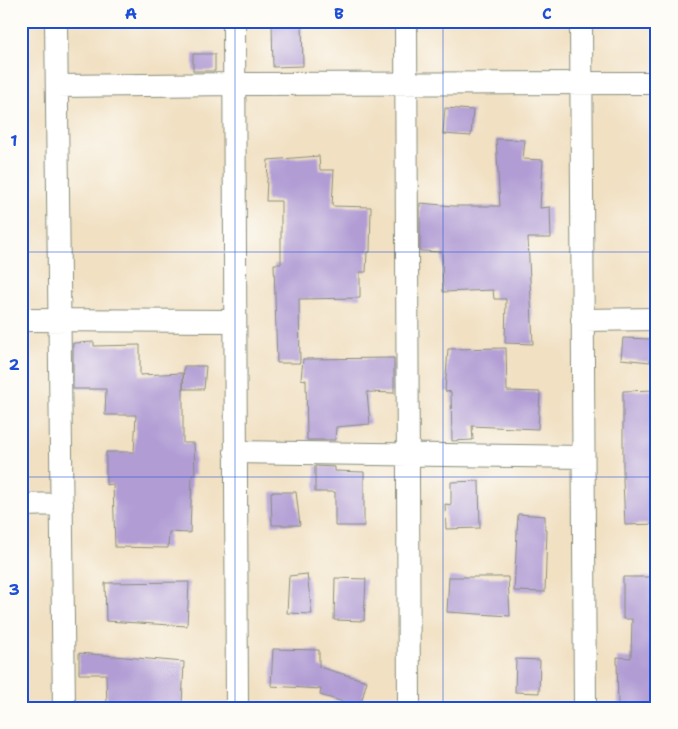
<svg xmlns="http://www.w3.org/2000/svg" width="678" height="729" font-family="'Shantell Sans',sans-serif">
<rect width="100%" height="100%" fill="#fdfcf7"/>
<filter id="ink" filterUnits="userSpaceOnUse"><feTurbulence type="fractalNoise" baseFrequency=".02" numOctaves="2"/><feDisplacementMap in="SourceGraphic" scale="10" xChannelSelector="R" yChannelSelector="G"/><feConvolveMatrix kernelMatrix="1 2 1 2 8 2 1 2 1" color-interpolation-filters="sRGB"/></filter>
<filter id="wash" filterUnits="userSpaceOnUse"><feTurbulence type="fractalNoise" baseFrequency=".0096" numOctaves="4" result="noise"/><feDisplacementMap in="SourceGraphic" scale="20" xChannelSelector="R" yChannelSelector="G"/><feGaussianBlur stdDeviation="1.12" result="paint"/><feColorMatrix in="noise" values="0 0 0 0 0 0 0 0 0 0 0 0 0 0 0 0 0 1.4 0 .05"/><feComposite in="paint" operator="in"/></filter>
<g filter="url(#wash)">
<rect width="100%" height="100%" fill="#f1e0c2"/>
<g id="blocks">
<!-- building -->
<path fill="#b19cd4" d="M302,22L303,66L273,67L272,23Z
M193,54H215V71H193Z
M445,108L473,110L471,136L443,134Z
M496,139L525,140L523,159L543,160L540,208L550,207L551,238H528L533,344L505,343L506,299H494L493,290L443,292L442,252L420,251V203L453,206H500Z
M319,156L320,170H334L332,206L371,207L370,252H367L366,272H360V298L299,299L300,363H277L274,264H281V201H266L268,160Z
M623,338L652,339L650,362L621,359Z
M94,342V346L140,345V375L183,373V443H194L195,475H192L190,533L169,532L168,548L115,547L113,484L106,485V452H134L136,415H105L106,389H73V343Z
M506,348L507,391L540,392L538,429L472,426L473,440L452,441L451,392L445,391L448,349Z
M394,358V393L367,392L370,424L336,427L335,440H307L306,380L301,379L303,359Z
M184,366H206L204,389H183Z
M657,390V410H653L654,457H657V524L625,525L623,481V391Z
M315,466L335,467V471L364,472V526H335V492H315Z
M479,481L480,528L446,529L445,504L451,505V482Z
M271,492H296L300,525H272Z
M518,514L545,516V530H547L545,592L514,591Z
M307,574L312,614L287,613L289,576Z
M449,577H508L510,616L447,612Z
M623,577H657V706L618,707L617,657L631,658L632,619H623Z
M335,578L366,579L364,621L334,620Z
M189,582L187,626L106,621L105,583Z
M273,649L319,650V667L367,681L360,707L320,695L321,689L271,686Z
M79,653L184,662L182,705L177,704V708H107L106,674H79Z
M516,659L540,660L539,693L515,692Z"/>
</g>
</g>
<g filter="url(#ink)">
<use href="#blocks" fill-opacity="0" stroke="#888e7b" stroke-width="1"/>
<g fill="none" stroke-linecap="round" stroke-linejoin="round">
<!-- minor casing -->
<g stroke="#888e7b" stroke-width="24">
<path id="minor" d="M56,21L64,708
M234,21L237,708
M406,21L409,708
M581,21L585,708
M57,86L234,84L657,83
M21,320L235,321
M582,320L657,319
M235,452L583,457
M21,505L62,504"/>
</g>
<!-- minor -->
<use href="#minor" stroke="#fff" stroke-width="22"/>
</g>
</g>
<!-- grid -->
<path fill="none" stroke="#1d4ed8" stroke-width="1" stroke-opacity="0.55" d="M235,21V708M443,21V708M21,252H657M21,477H657"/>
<!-- margin -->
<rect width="678" height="729" fill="none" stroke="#fdfcf7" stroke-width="55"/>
<rect x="28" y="28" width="622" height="674" fill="none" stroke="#1d4ed8" stroke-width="2"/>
<g font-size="16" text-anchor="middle" font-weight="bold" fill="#1d4ed8">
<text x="131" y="19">A</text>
<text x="339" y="19">B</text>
<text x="547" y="19">C</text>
<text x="14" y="146">1</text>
<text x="14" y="370">2</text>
<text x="14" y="595">3</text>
</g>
</svg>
